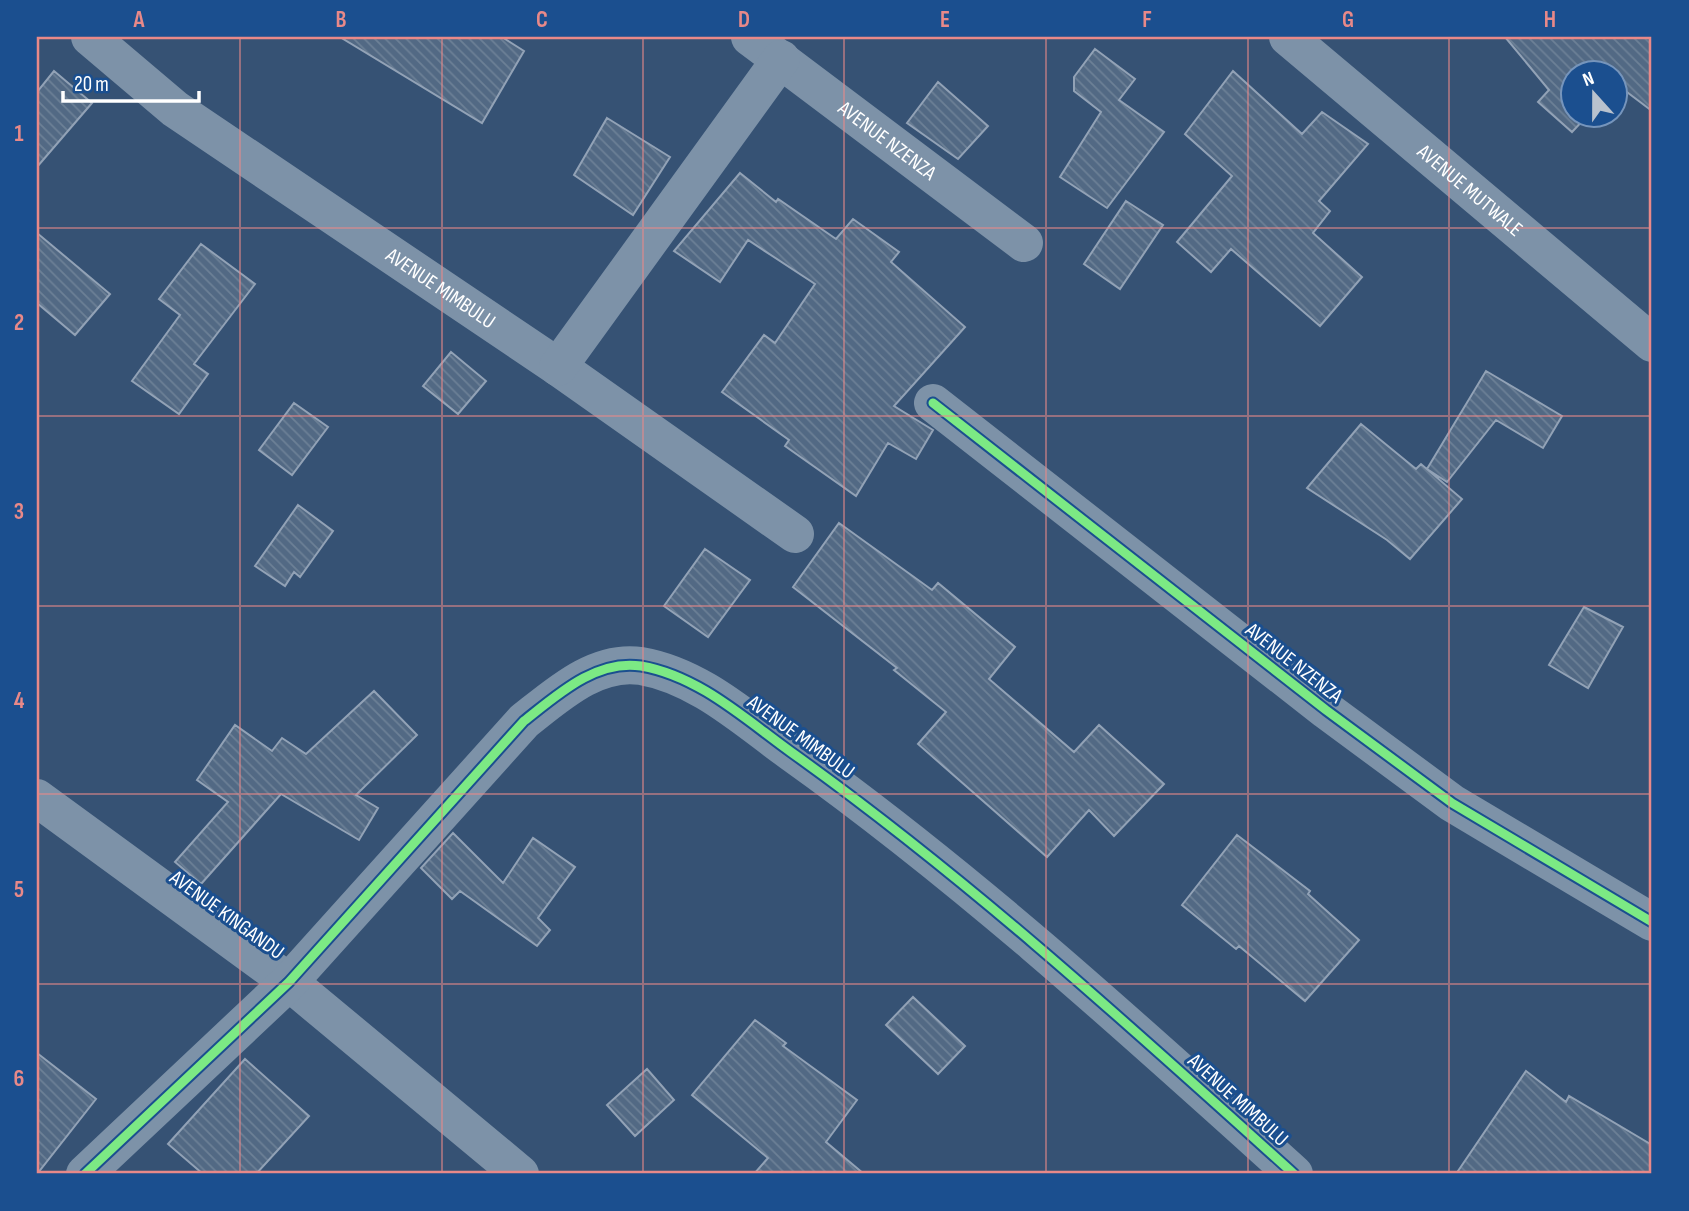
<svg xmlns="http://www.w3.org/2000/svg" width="1689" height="1211" font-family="'Sofia Sans Condensed',sans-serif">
<defs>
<pattern id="building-back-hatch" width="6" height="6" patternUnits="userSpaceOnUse" patternTransform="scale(1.75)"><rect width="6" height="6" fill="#526984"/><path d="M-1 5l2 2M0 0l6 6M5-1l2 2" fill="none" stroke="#6c8096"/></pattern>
</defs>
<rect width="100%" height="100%" fill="#365274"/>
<!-- building -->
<path fill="url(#building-back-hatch)" stroke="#92a2b6" stroke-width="2" d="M340,37H502L524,51L482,123Z
M1505,37H1652V111L1615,83V74H1573V116H1587L1572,132L1538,102L1549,90Z
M1095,49L1135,79L1119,100L1164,132L1107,208L1060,177L1101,112L1074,91V77Z
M54,71L92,103L37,167V92Z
M1233,71L1302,134L1322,112L1368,144L1319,201L1330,211L1313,233L1362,277L1320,326L1231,249L1211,272L1177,242L1232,176L1185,134Z
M938,82L988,126L958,159L907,123Z
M607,118L670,157L633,215L574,175Z
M740,173L776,202L778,199L836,239L853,219L899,252L891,262L965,327L894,406L933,430L916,459L888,443L856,496L785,446L789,440L722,392L764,335L775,343L815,284L748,240L720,282L674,251Z
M1126,201L1163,225L1120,289L1084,264Z
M37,233L110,294L75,335L37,303Z
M201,244L255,284L194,364L208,374L179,414L132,381L180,315L159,299Z
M451,352L486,381L458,414L423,386Z
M1486,371L1562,416L1543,448L1496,420L1447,482L1427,469Z
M294,403L328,427L292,475L259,450Z
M1361,424L1416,469L1421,464L1462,499L1410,559L1387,540L1307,488Z
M298,505L333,531L300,577L294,572L285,586L255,566Z
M839,523L932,590L938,583L1015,647L989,679L1074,752L1099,725L1164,784L1114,836L1089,810L1047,857L918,744L946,712L894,670L897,668L793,587Z
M705,549L750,580L708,637L664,606Z
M1584,607L1623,627L1588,688L1549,665Z
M374,691L417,735L356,795L378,808L359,840L281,794L201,884L175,862L228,802L197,780L235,725L272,751L282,738L306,754Z
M453,833L503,883L533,838L575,867L538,918L550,930L537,946L460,891L452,899L421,868Z
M1237,835L1310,891L1308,894L1359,940L1305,1001L1239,946L1236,949L1182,905Z
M913,997L965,1046L938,1074L886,1025Z
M755,1020L786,1043L783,1046L857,1100L826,1142L864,1174H754L768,1158L692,1095Z
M37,1053L96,1099L37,1174Z
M245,1059L309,1116L256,1174H203L168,1144Z
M647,1069L674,1100L635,1136L607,1105Z
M1526,1071L1566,1102L1569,1096L1652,1145V1174H1456Z"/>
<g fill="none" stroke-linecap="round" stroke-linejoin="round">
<!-- minor -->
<g stroke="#7d92a8" stroke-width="38">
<path id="s1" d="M90,37L175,109L558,367L795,534"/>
<path id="s2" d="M750,37L1024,243"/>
<path id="s3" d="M1288,37L1652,343"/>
<path d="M558,367L781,59"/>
<path d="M933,403L1326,710L1452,803L1652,922"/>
<path d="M37,798L289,982L520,1174"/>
<path d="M85,1174L289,982L524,721C557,695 596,659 641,666C699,676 745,719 791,752C969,879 1132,1028 1294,1174"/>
</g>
<!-- cycleway casing -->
<g stroke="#1b4f8f" stroke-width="13">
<path id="cycleway" d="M933,403L1326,710L1452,803L1652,922
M85,1174L289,982L524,721C557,695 596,659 641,666C699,676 745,719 791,752C969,879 1132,1028 1294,1174"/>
</g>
<!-- cycleway -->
<use href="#cycleway" stroke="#7ce984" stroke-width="9"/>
</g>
<!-- grid -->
<path fill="none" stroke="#e88989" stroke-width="2" stroke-opacity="0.55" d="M240,37V1174M442,37V1174M643,37V1174M844,37V1174M1046,37V1174M1248,37V1174M1449,37V1174M37,228H1652M37,416H1652M37,606H1652M37,794H1652M37,984H1652"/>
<g text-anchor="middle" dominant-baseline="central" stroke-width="6" stroke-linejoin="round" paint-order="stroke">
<!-- street labels -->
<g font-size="21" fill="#fff" stroke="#1b4f8f">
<text stroke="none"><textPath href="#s2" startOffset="172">AVENUE NZENZA</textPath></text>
<text stroke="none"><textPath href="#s3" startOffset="238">AVENUE MUTWALE</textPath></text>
<text stroke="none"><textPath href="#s1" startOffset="432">AVENUE MIMBULU</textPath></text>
<text transform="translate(1294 663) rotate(38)">AVENUE NZENZA</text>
<text transform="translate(801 737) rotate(36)">AVENUE MIMBULU</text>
<text transform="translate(227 915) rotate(36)">AVENUE KINGANDU</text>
<text transform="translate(1238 1100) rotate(42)">AVENUE MIMBULU</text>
</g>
</g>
<!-- border -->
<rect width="1689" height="1211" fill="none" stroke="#1b4f8f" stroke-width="77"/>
<!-- north arrow -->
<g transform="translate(1594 94) rotate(339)"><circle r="33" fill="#1b4f8f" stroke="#7695bc" stroke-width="2"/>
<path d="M0-5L12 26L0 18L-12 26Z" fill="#b9c2ce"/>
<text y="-10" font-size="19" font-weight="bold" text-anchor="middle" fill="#ffffff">N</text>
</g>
<!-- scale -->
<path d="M63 91v10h136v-10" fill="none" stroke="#ffffff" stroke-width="3.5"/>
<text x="74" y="91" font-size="21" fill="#ffffff" stroke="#1b4f8f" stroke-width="5" paint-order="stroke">20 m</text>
<rect x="38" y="38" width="1612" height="1134" fill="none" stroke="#e88989" stroke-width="2.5"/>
<g font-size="23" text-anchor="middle" font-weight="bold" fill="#e88989">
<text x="139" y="27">A</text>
<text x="341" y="27">B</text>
<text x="542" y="27">C</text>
<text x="744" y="27">D</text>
<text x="945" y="27">E</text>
<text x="1147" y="27">F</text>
<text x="1348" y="27">G</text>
<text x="1550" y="27">H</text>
<text x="19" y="141">1</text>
<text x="19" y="330">2</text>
<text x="19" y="519">3</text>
<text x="19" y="708">4</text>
<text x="19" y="897">5</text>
<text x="19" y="1086">6</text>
</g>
</svg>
